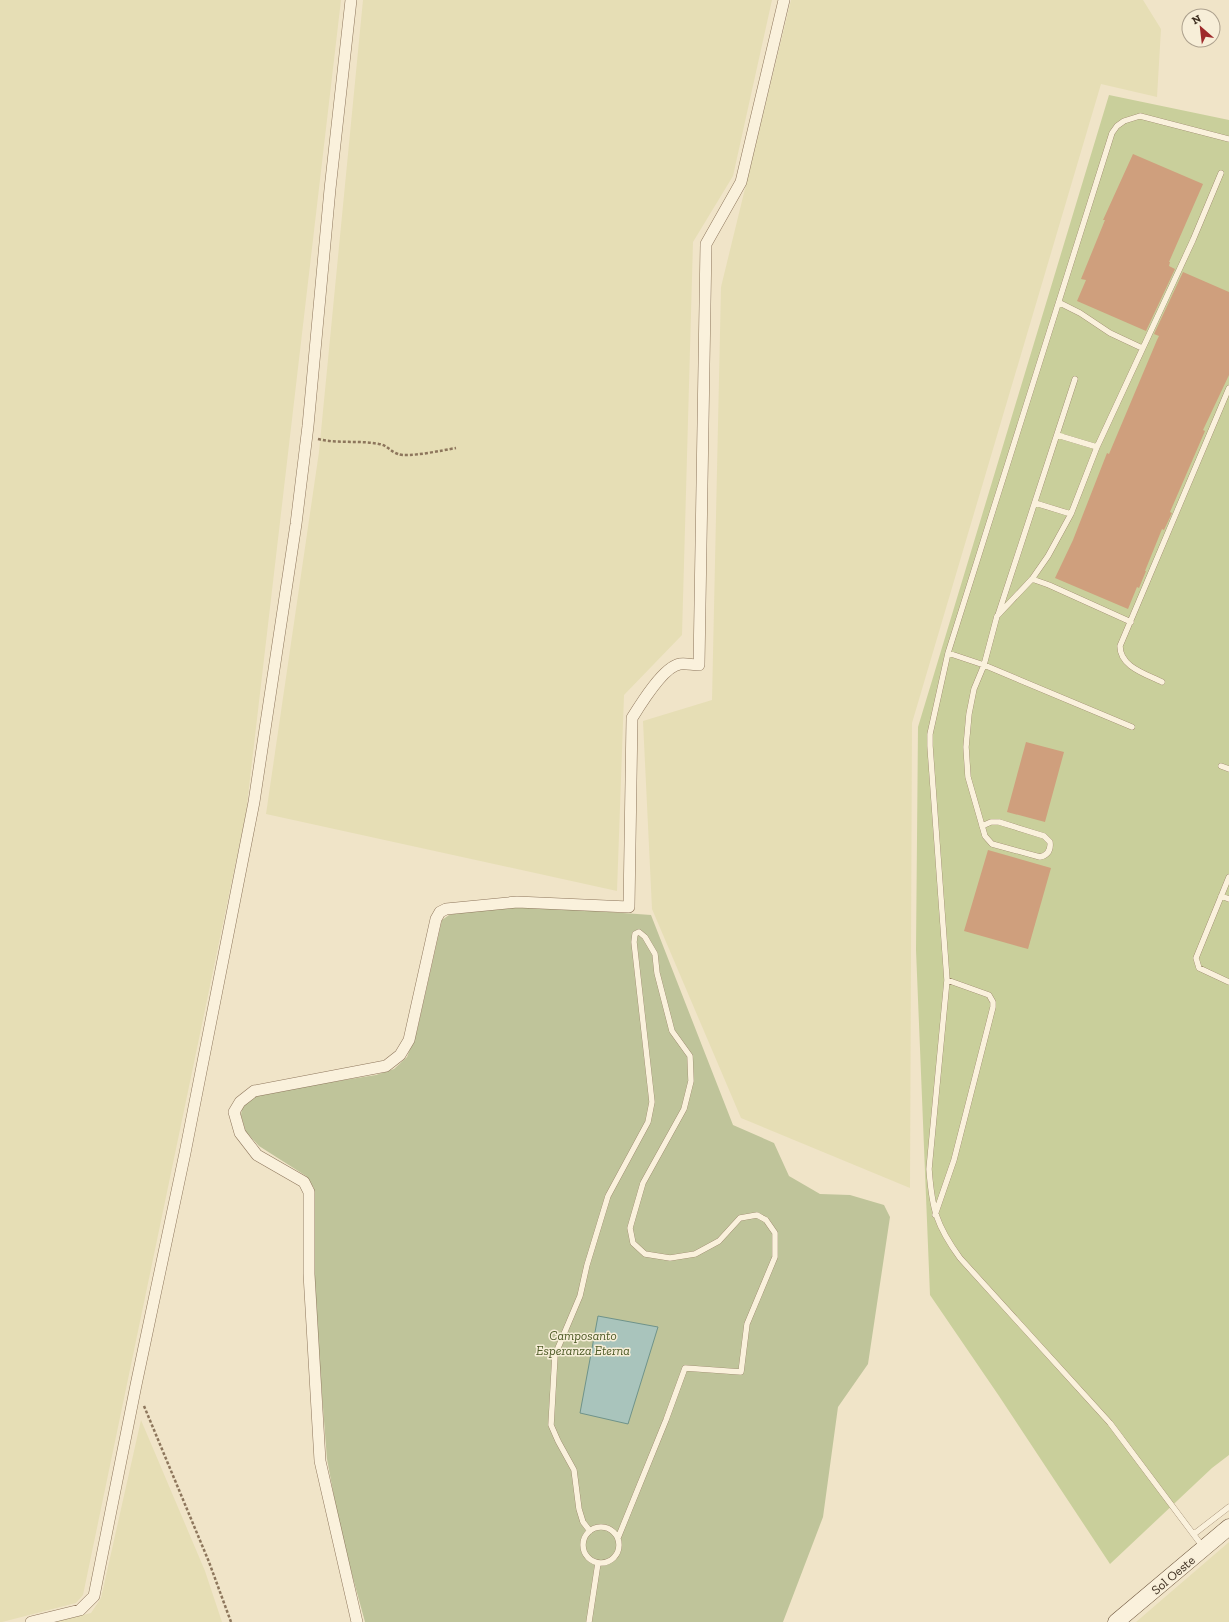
<svg xmlns="http://www.w3.org/2000/svg" width="1229" height="1622" font-family="'Zilla Slab',serif">
<rect width="100%" height="100%" fill="#f0e4c8"/>
<!-- farmland -->
<path fill="#e6deb5" d="M0,0H341L246,813L83,1595L76,1603L2,1622H0Z
M363,0H772L733,176L693,242L682,635L624,695L617,891L266,814L319,452Z
M791,0H1143L1161,29L1157,97L1101,84L912,723L910,1188L741,1118L652,909L643,721L712,700L721,287Z
M141,1420L205,1571L222,1622H55L91,1613L101,1598Z
M1229,1542V1622H1136Z"/>
<!-- green -->
<path fill="#c9cf9b" d="M1109,95L1229,120V1455L1212,1468L1110,1564L999,1396L930,1295L916,950L918,727Z"/>
<!-- cemetery -->
<path fill="#bfc49a" d="M493,907H539L651,915L733,1125L774,1143L789,1176L820,1194L850,1195L884,1205L890,1217L868,1364L838,1407L823,1517L783,1622H365L341,1534L327,1459L312,1266L314,1188L306,1176L259,1146L246,1132L241,1115L243,1103L255,1094L376,1075L394,1069L407,1057L417,1031L442,920L449,915Z"/>
<!-- water -->
<path fill="#a9c4bc" stroke="#6f938a" d="M598,1316L658,1327L628,1424L580,1413Z"/>
<!-- building -->
<path fill="#cf9f7d" d="M1133,154L1203,184L1169,262H1170L1169,266L1175,269L1146,331L1077,301L1086,280L1081,279L1105,220H1103Z
M1183,272L1229,292V375L1203,430L1205,431L1170,512L1172,513L1164,530L1162,529L1145,571H1146L1139,588L1137,587L1128,609L1055,578L1073,540L1107,453L1109,454L1157,340L1159,336L1154,334Z
M1026,742L1064,752L1045,822L1007,812Z
M988,850L1051,868L1028,949L964,931Z"/>
<g fill="none" stroke-linecap="round" stroke-linejoin="round">
<!-- lane casing -->
<g stroke="#8d765c" stroke-width="6">
<path id="lane" d="M1060,303L1080,313L1110,333L1142,348
M1057,435L1097,447
M1035,503L1071,514
M1032,579L1049,585L1131,622
M998,615L1075,379
M948,653L984,665L1132,727
M1162,682C1146,674 1120,667 1120,646L1229,388
M1221,766L1229,769
M982,826L991,822H999L1044,836L1050,842C1051,850 1048,855 1040,857L992,844L985,836L968,777L966,747L969,714L974,689L984,665L997,616L1032,579L1048,556L1071,514L1097,447L1193,240L1221,173
M1229,877L1196,958L1199,968L1229,982
M1221,896L1229,899
M935,1215L954,1160L993,1007V1002L989,995L947,980
M583 1545a18 18 0 1 1 36 0a18 18 0 1 1-36 0Z
M590,1531L583,1522L579,1509L574,1470L558,1441L551,1425L555,1355L580,1296L587,1265L608,1196L648,1122L652,1102L634,942L635,934L639,932L645,937L655,954L657,973L672,1031L690,1056L691,1081L684,1109L643,1183L630,1228L633,1243L645,1254L670,1258L695,1254L719,1241L740,1218L757,1215L766,1220L775,1233V1257L747,1324L741,1372L685,1368L666,1420L618,1538
M1194,1534L1229,1507
M1203,1547L1110,1423L960,1258C936,1225 932,1209 929,1169L947,980L930,746V734L948,653L1112,133L1117,126L1124,121L1140,116L1229,139
M589,1622L598,1563"/>
</g>
<!-- street casing -->
<g stroke="#8d765c" stroke-width="12">
<path id="street" d="M31,1622L80,1610L94,1596L136,1385L185,1153L254,802L296,524L308,426L330,189L351,0
M357,1622L320,1461L309,1274V1192L304,1182L257,1155L240,1133L234,1112L240,1102L254,1091L386,1066L400,1055L409,1040L436,919L440,912L446,909L517,902L629,907L632,718C640,705 664,666 680,664C685,663 693,665 699,665L706,244L741,182L784,0"/>
</g>
<!-- secondary casing -->
<g stroke="#6f573f" stroke-width="17">
<path id="secondary" d="M1116,1622L1229,1527"/>
</g>
<!-- path -->
<path stroke="#8d765c" stroke-width="2.5" stroke-dasharray="3 2" stroke-linecap="butt" d="M318,439C338,444 359,440 379,444C387,445 391,452 398,454C407,458 444,450 456,448
M144,1406L209,1562L231,1622"/>
<!-- lane -->
<use href="#lane" stroke="#faf1dc" stroke-width="5.5"/>
<!-- street -->
<use href="#street" stroke="#faf1dc" stroke-width="11"/>
<!-- secondary -->
<use href="#secondary" stroke="#faf1dc" stroke-width="16"/>
</g>
<g text-anchor="middle" dominant-baseline="central" stroke-width="3" stroke-linejoin="round" paint-order="stroke">
<!-- park labels -->
<g font-size="13" font-style="italic" fill="#4d5a26" stroke="#f7eed8">
<text x="583" y="1335">Camposanto<tspan x="583" dy="15">Esperanza Eterna</tspan></text>
</g>
<!-- street labels -->
<g font-size="13" fill="#3d2e20" stroke="#f7eed8">
<text transform="translate(1173 1575) rotate(-40)">Sol Oeste</text>
</g>
</g>
<!-- north arrow -->
<g transform="translate(1201 28) rotate(332)"><circle r="19" fill="#f7eed8" stroke="#ada18e"/>
<path d="M0-3L7 15L0 10L-7 15Z" fill="#9e2a2b"/>
<text y="-6" font-size="11" font-weight="bold" text-anchor="middle" fill="#3d2e20">N</text>
</g>
</svg>
